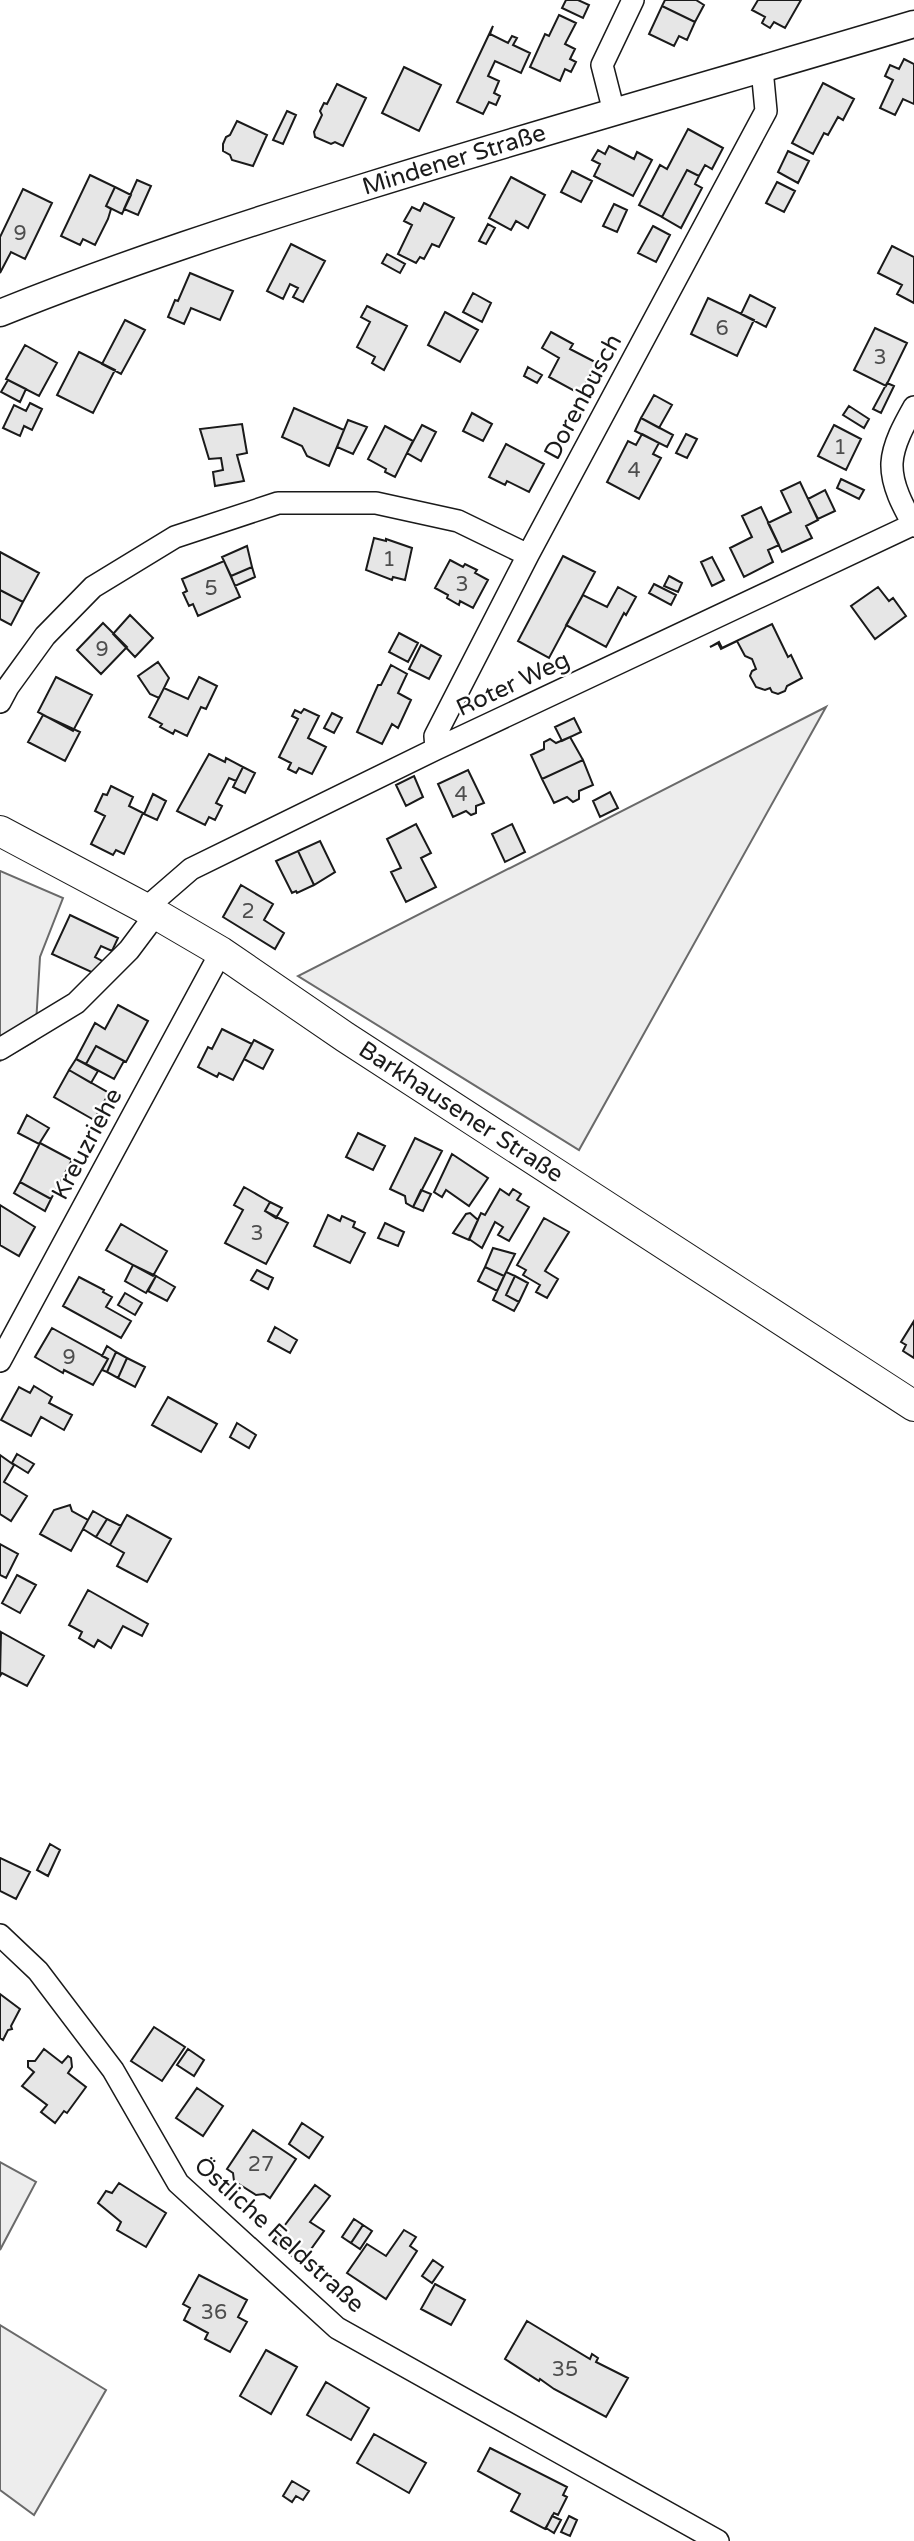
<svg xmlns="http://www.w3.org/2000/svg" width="914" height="2541" font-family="'Varela Round',sans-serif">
<rect width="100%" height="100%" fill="#fff"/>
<!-- green -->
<path fill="#ededed" stroke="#6a6a6a" stroke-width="2" d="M826,707L579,1150L298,976Z
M0,871L63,898L40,957L35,1041L0,1061Z
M0,2162L36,2182L0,2250Z
M0,2325L106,2390L34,2515L0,2490Z"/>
<!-- building -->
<path fill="#e6e6e6" stroke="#1a1a1a" stroke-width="2" d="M566,0H578L589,5L583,18L562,8Z
M665,0H696L704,5L695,22L662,6Z
M758,0H801L785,28L774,22L770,28L762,23L765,17L752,10Z
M662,6L695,22L687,40L679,36L674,46L649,34Z
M559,15L576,23L565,44L575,49L570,59L576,62L571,72L565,69L560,81L530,67L545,34L549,36Z
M493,26L490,34L508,43L512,36L517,38L513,45L530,53L521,73L495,61L488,76L499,81L494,93L500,96L496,105L489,102L483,114L457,102Z
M904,59L914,64V104L903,99L895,115L880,108L893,80L885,76L890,65L899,69Z
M404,67L441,85L419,131L382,113Z
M823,83L854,99L843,120L838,117L828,135L824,133L813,154L792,143Z
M337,84L366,98L343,146L335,142L331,144L315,137L314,132L322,115L320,111L324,103L327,104Z
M287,111L296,115L283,144L273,140Z
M237,121L267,135L253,166L232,160L230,155L223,151V144L226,137L230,135Z
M688,129L723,148L712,169L705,165L699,176L687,170L662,217L639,205L660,165L667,169Z
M609,146L634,159L637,152L652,160L633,196L594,176L600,164L592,160L598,150L605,154Z
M788,151L809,161L798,183L778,172Z
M687,170L699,176L695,184L702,188L681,228L662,217Z
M572,171L592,181L581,202L561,192Z
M90,175L115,187L106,206L111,209L108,219L95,245L83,239L80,245L61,236Z
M511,177L545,195L528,228L516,221L511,230L489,218Z
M137,180L151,186L138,215L124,209Z
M777,182L795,191L784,212L766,203Z
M115,187L131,195L122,214L106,206Z
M23,189L52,203L25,259L11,252L0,273V237Z
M424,203L454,218L439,247L432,244L424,259L420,257L416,263L398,254L412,225L404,221L412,207L420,211Z
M614,204L627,210L617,232L603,226Z
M488,224L495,228L486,244L479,241Z
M653,226L670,235L656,262L638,253Z
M291,244L325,261L303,302L293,297L298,288L290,284L283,299L267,291Z
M892,246L914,257V303L897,294L902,285L878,273Z
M387,254L405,264L400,273L382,263Z
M190,273L233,291L220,320L191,308L184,324L168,317L175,300L178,301Z
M473,293L491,303L482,322L463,312Z
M750,295L775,308L766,327L741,314Z
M708,298L754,320L737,356L691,334Z
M367,306L407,326L384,370L372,363L375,357L357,347L370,322L361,317Z
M445,312L478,330L460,362L428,345Z
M125,320L145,330L121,374L102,364Z
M875,328L907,343L886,386L854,370Z
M551,332L573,344L570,349L597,363L580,394L549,377L559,358L542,348Z
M25,345L57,363L39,396L6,379Z
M79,352L115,370L93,413L57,395Z
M528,367L542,375L537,383L524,376Z
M8,380L26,389L20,402L1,392Z
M887,383L894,386L881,413L873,409Z
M654,395L672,405L659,428L641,418Z
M30,403L42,409L32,430L24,426L20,436L3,428L14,405L26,411Z
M849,406L869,419L864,428L843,415Z
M294,408L344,430L329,466L307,456L302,446L282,437Z
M472,413L492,424L483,441L463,431Z
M641,418L673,435L667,447L635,431Z
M348,420L367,427L353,454L337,447Z
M242,424L247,453L237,455L244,481L215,486L213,472L223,470L221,458L209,459L200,429Z
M422,425L436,432L421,461L407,453Z
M834,425L861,439L846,470L818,456Z
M385,426L413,441L395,477L385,472L386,469L368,459Z
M642,434L659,443L653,454L661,458L639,499L607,482L628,441L636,445Z
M686,434L697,439L687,458L676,453Z
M506,444L544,464L529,492L507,481L505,485L489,477Z
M841,479L864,490L859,499L837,488Z
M800,482L818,520L806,526L812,538L782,552L768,523L791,512L781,491Z
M825,490L835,511L818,519L808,499Z
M761,507L779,545L768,550L773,562L744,577L730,548L752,537L742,516Z
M374,538L386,541V539L412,548L405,580L393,577L392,580L366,570Z
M247,546L252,567L231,576L222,557Z
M0,552L39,573L23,602L0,590Z
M563,556L595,572L549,658L518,641Z
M712,557L724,580L712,586L701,562Z
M450,560L463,567L465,564L477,570L475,573L488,580L473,608L460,601L459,605L447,598L448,595L435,588Z
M224,561L240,597L198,616L193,604L189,606L183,593L187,591L182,579Z
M252,567L255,577L235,586L231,576Z
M669,576L682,583L678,592L664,586Z
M654,584L676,595L671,605L649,593Z
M618,587L636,597L626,615L624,613L606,647L566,625L583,595L607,607Z
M878,587L889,601L893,598L906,616L875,639L851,606Z
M0,590L23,602L11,625L0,619Z
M130,615L153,638L135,657L113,634Z
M103,623L127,647L101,674L77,650Z
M772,624L788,657L791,655L802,678L787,686L785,691L778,694L772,692L770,688L765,690L756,687L750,676L752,671L756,669L752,659L745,656L737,641L721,649L718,643L710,647L719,642L722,648Z
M399,633L418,643L408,662L389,652Z
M421,645L441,656L429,679L409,669Z
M158,662L169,678L159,698L150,694L138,676Z
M391,665L407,674L398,693L411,700L398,728L392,724L382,744L357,732L378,685H381Z
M56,677L92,695L73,731L38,712Z
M199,677L217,686L206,709L201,707L187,736L175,730L173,734L160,727L162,724L149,717L164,688L188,699Z
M304,709L319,716L308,738L326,747L312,774L299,768L296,773L288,769L291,763L279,757L298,719L292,716L295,710L301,713Z
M332,713L342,718L334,733L324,728Z
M43,715L80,732L65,761L28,742Z
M574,718L581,732L562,741L555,727Z
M570,737L583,760L542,779L531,755L544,749V742L550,739L556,743Z
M209,754L225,762L226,758L243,767L236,781L229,778L216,803L222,806L215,820L209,817L205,825L177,811Z
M583,760L593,785L579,791V799L573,802L567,797L554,803L542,779Z
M243,767L255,773L245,793L233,787Z
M468,770L484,803L476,806V813L471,815L466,811L453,817L438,784Z
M414,776L423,797L406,806L396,785Z
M111,786L133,797L129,806L143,813L124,854L116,850L113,855L91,844L105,816L95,811L103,794L107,795Z
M610,792L618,808L600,817L593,801Z
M153,794L166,801L157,820L144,814Z
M416,824L431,853L421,858L436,887L406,902L391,872L401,868L387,839Z
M512,824L525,852L505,862L492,834Z
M320,841L335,872L314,885L298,851Z
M298,851L314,885L297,893L296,891L292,893L276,861Z
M241,885L273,904L264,920L284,933L275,949L223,917Z
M70,915L118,938L112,951L101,946L95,957L104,962L98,975L52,954Z
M118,1005L148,1021L126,1062L96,1046L86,1064L76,1059L95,1023L105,1029Z
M222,1029L252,1044L233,1080L219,1073L217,1077L198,1067L208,1047L212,1049Z
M254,1040L273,1050L263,1069L244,1059Z
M96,1046L124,1061L114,1079L86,1064Z
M76,1059L98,1071L91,1083L69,1070Z
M69,1070L109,1093L94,1120L54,1097Z
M27,1115L49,1128L39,1144L18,1133Z
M358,1133L385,1146L373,1170L346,1157Z
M415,1138L442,1151L413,1207L406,1203L405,1196L390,1189Z
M40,1143L72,1160L51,1199L20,1182Z
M452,1154L488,1178L469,1206L446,1190L442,1197L434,1192Z
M20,1182L51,1199L45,1211L14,1193Z
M244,1187L270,1202L265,1211L288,1223L266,1264L225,1243L243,1210L234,1205Z
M500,1189L509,1195L513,1189L521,1194L517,1200L529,1207L509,1241L498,1235L503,1227L495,1222L482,1248L469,1239L481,1213L485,1215Z
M421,1190L431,1194L423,1211L413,1207Z
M270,1202L282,1208L276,1218L265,1211Z
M0,1205L35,1227L19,1256L0,1245Z
M470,1213L478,1220L469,1240L453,1233L466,1214Z
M328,1215L340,1221L342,1216L355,1222L353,1227L365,1233L350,1263L314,1246Z
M544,1218L569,1232L545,1271L558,1279L547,1298L536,1292L540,1285L523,1275L526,1270L517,1265Z
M385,1223L404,1232L398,1246L378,1238Z
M121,1224L167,1251L153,1276L106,1250Z
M493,1248L515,1254L504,1276L485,1267Z
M133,1265L156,1276L146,1293L125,1281Z
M485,1267L504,1276L497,1291L478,1281Z
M257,1270L273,1278L268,1289L251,1280Z
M506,1272L515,1276L506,1295L519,1302L514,1311L493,1300Z
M156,1276L175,1287L167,1301L148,1291Z
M515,1276L528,1283L519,1302L506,1295Z
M79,1277L104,1290L103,1292L112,1297L106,1307L131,1321L121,1338L63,1306Z
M125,1293L142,1303L135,1315L118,1305Z
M914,1321V1358L903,1351L906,1345L901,1342Z
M275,1327L297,1340L290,1353L268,1341Z
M52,1328L108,1359L93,1385L64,1370L63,1373L35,1357Z
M107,1346L116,1352L107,1372L102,1370L108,1359L102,1356Z
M116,1352L127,1358L118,1378L107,1372Z
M127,1358L145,1367L135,1387L118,1378Z
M34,1386L52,1397L49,1403L72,1415L64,1430L41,1417L31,1436L1,1420L19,1387L30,1393Z
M168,1397L217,1424L201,1452L152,1425Z
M237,1423L256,1435L249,1448L230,1437Z
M17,1454L34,1464L28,1473L12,1463Z
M0,1455L14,1465L4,1482L27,1496L11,1521L0,1514Z
M70,1505L72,1511L88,1520L71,1551L40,1534L54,1510Z
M93,1511L107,1519L96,1537L83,1529Z
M127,1515L171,1539L147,1582L117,1566L124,1553L110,1545Z
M107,1519L121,1526L110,1545L96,1537Z
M0,1544L18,1554L6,1578L0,1575Z
M17,1575L36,1585L20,1613L2,1603Z
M88,1590L148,1624L142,1636L123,1626L111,1648L98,1640L94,1647L79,1638L82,1632L69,1625Z
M1,1632L44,1656L27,1686L2,1673L0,1676Z
M50,1844L60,1850L48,1876L37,1870Z
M0,1858L30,1872L16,1899L0,1891Z
M0,1994L20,2009L11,2026L12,2029L8,2030L3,2040L0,2038Z
M154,2027L185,2047L162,2081L131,2061Z
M44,2049L62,2063L68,2056L71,2058L72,2067L68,2073L86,2087L67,2113L64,2111L55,2123L41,2112L47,2105L22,2086L34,2072L28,2067V2061H35Z
M188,2049L204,2060L194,2076L177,2065Z
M197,2088L223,2106L203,2136L176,2118Z
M302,2123L323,2137L309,2158L289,2144Z
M253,2130L296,2159L270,2198L264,2194L256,2195L234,2181L233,2173L227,2169Z
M119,2183L166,2213L146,2247L117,2230L121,2222L98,2203L106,2191L112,2193Z
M315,2185L330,2196L310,2222L324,2231L301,2263L273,2241Z
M354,2219L363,2225L351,2243L342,2237Z
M363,2225L372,2231L360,2249L351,2243Z
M404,2230L416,2237L410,2246L417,2251L386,2299L347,2273L367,2244L386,2256Z
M433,2260L443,2267L432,2283L422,2276Z
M199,2275L247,2300L238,2317L247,2322L230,2352L205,2339L208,2333L184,2320L190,2308L183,2304Z
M435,2284L465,2300L451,2325L421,2309Z
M527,2321L590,2359L592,2354L598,2358L596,2362L628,2378L606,2417L554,2389L540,2379L539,2381L505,2359Z
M266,2350L297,2367L271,2414L240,2396Z
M326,2382L369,2408L351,2440L307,2415Z
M374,2434L426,2463L409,2493L357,2463Z
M490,2448L567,2487L563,2495L567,2497L558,2515L554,2513L545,2529L511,2511L520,2494L478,2471Z
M292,2481L309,2491L303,2500L296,2496L292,2502L283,2496Z
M552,2516L561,2520L554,2533L546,2528Z
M569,2516L577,2520L570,2536L561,2532Z"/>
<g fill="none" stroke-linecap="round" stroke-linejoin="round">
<!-- minor casing -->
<g stroke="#1a1a1a" stroke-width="24">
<path id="minor" d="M614,112L602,65L633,0
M914,407C905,423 893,444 892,463C891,485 904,508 914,526
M0,702L8,687L45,636L93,587L175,537L278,503H376L458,521L528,555
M436,749L435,736L528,555L766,111L762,69
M146,908L191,869L436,749L914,524
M0,1049L76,1003L129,950L156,914
M0,1361L221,952
M0,1935L38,1971L113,2070L178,2183L337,2328L718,2541"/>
</g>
<!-- tertiary casing -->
<g stroke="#1a1a1a" stroke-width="29">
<path id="tertiary" d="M0,313C122,264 245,224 371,185C551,129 733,78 914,24"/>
</g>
<!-- secondary casing -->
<g stroke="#1a1a1a" stroke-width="32">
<path id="secondary" d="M0,831L156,914L221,952L345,1037L914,1406"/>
</g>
<!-- minor -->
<use href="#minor" stroke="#fff" stroke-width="21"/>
<!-- tertiary -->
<use href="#tertiary" stroke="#fff" stroke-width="26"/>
<!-- secondary -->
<use href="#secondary" stroke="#fff" stroke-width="30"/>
</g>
<g text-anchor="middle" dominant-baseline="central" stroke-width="5" stroke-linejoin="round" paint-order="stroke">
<!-- number labels -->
<g font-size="21" fill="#4d4d4d">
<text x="20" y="233">9</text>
<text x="722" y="328">6</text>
<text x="880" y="357">3</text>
<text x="840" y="447">1</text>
<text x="634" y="470">4</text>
<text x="389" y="559">1</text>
<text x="462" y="584">3</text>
<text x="211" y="588">5</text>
<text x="102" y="649">9</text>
<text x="461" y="794">4</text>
<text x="248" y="911">2</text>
<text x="257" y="1233">3</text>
<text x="69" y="1357">9</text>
<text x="261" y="2164">27</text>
<text x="214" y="2312">36</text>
<text x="565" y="2369">35</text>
</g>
<!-- street labels -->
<g font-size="24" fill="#1a1a1a" stroke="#fff">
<text transform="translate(454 160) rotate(-17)">Mindener Straße</text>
<text transform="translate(583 397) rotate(-62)">Dorenbusch</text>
<text transform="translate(513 684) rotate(-25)">Roter Weg</text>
<text transform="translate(461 1112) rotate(33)">Barkhausener Straße</text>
<text transform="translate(87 1144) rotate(-62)">Kreuzriehe</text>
<text transform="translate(279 2235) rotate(42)">Östliche Feldstraße</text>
</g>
</g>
</svg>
